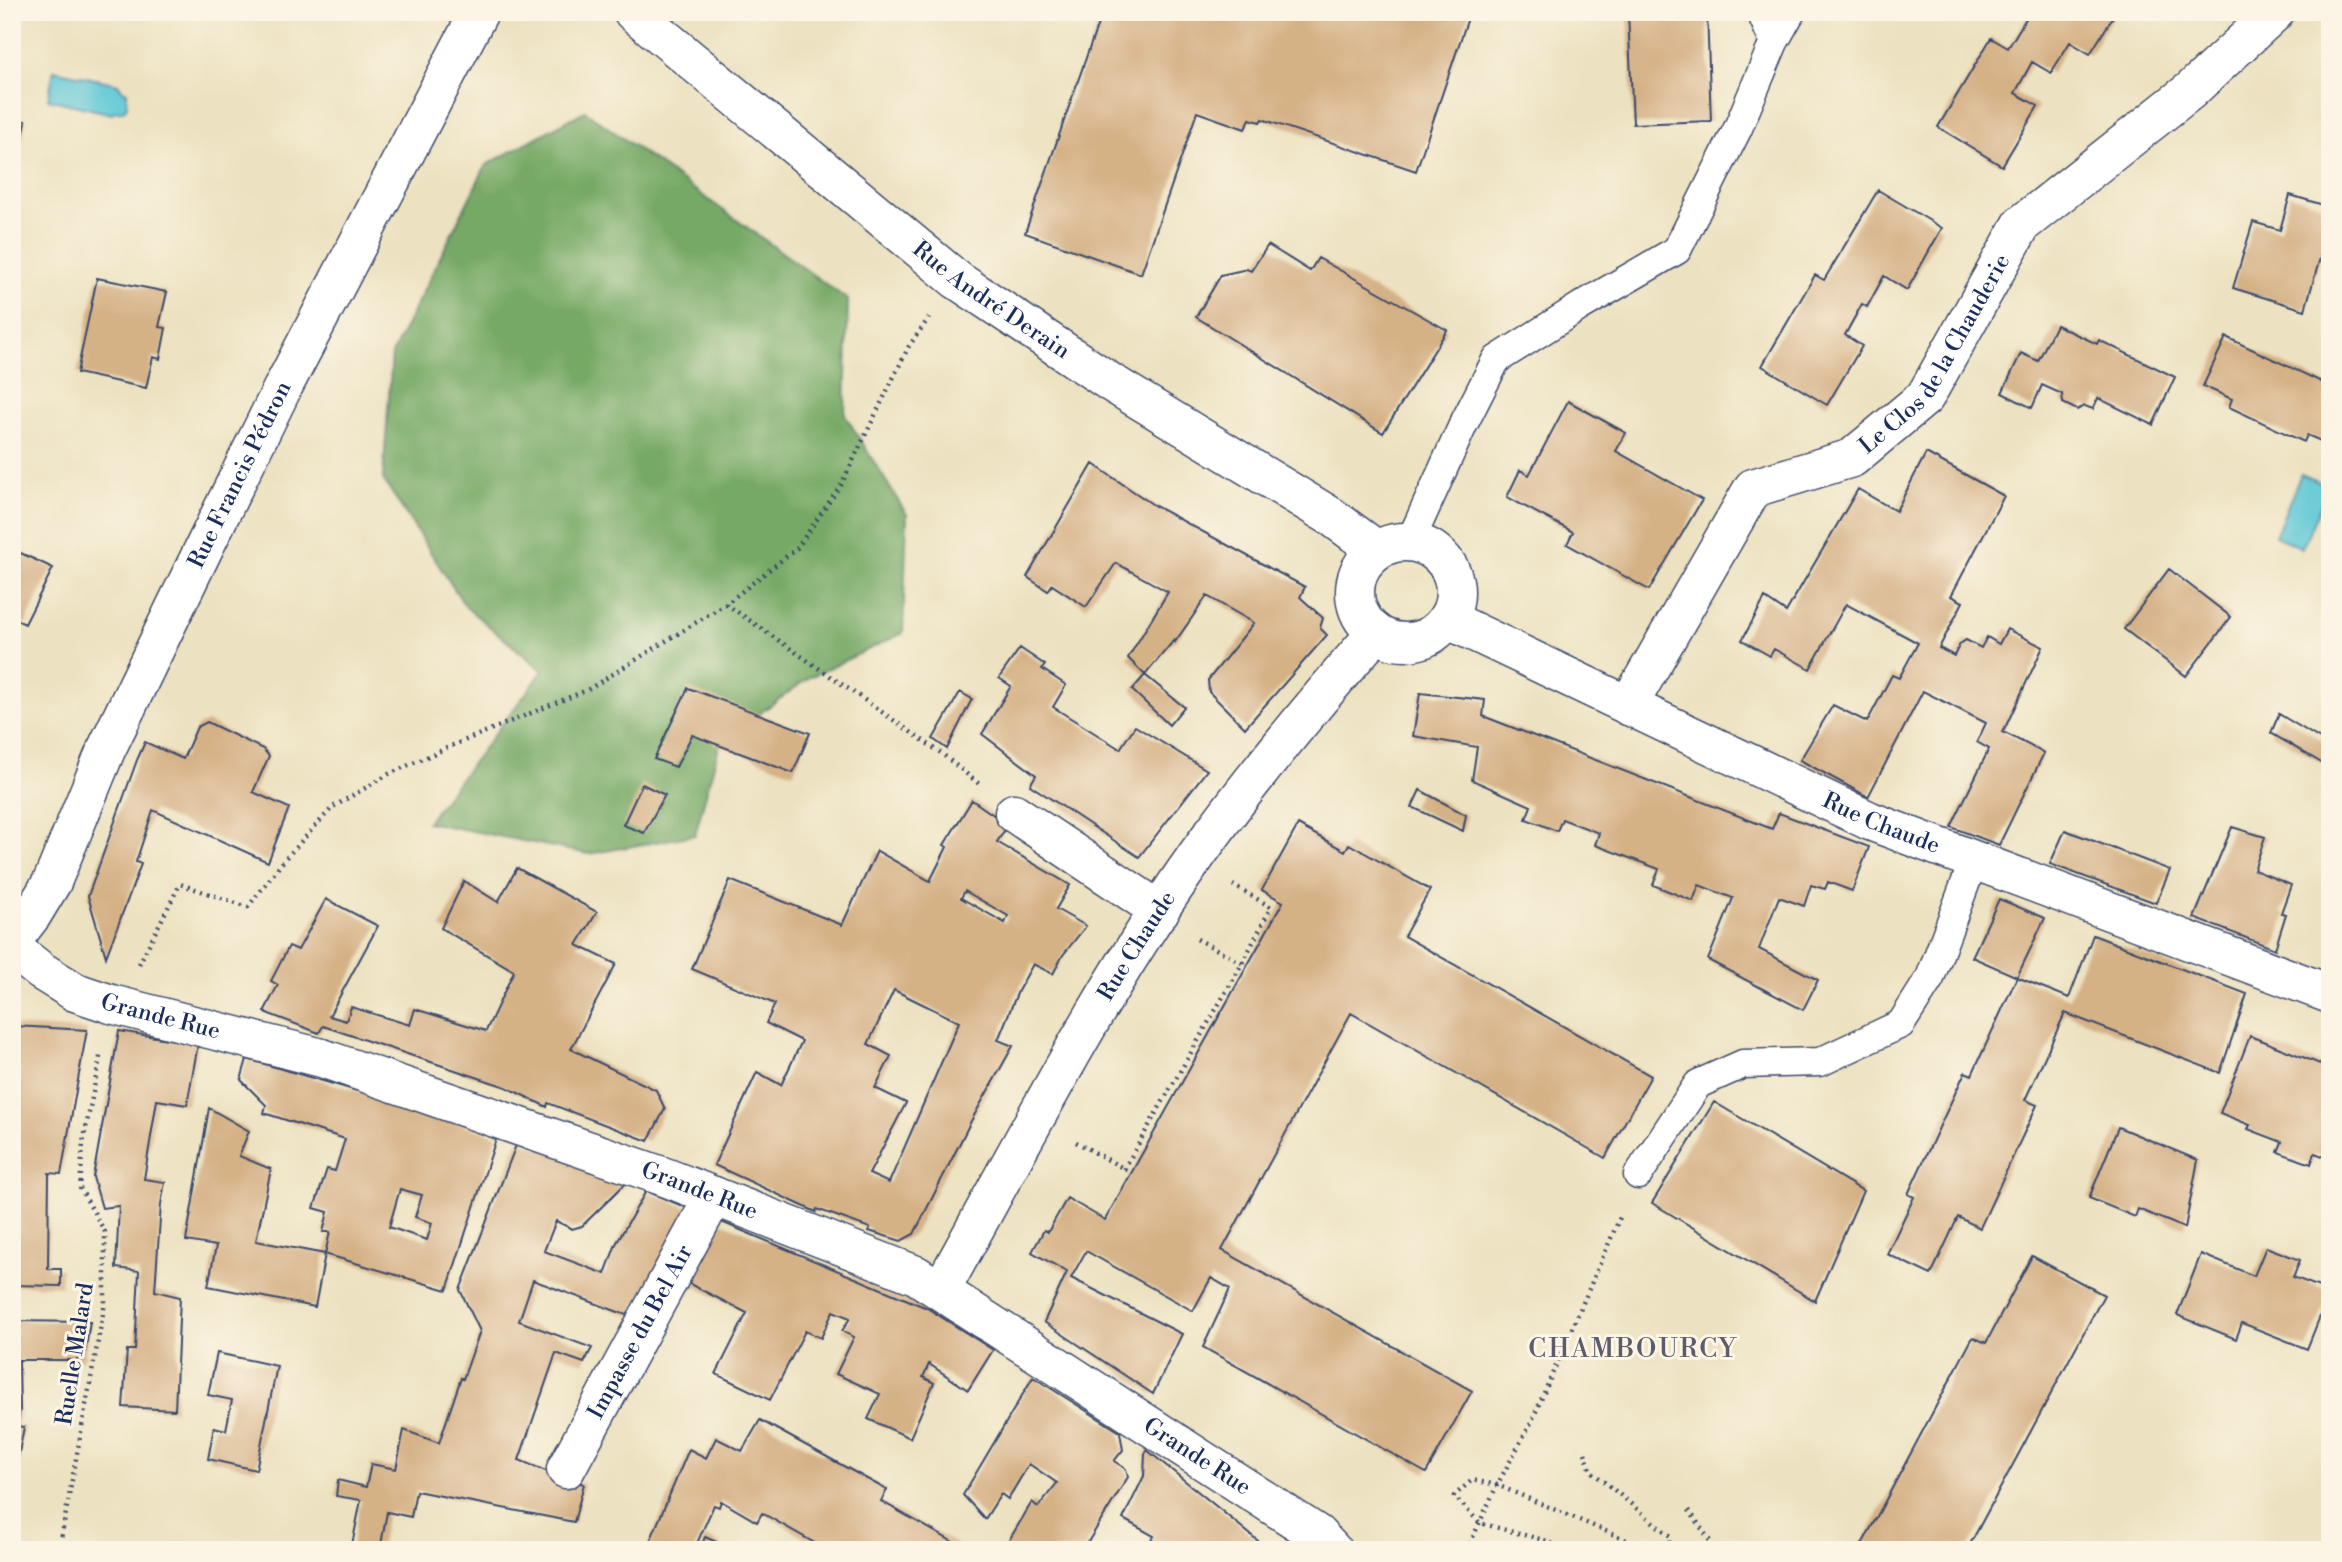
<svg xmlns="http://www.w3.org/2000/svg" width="2342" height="1562" font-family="'Libre Bodoni',serif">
<rect width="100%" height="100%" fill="#fcf5e5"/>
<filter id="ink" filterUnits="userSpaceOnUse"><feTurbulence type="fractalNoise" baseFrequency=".0143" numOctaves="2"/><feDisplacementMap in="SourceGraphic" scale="14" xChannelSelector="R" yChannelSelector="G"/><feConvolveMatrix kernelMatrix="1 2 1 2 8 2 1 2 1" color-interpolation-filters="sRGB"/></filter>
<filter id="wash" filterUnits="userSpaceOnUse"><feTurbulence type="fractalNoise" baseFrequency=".00686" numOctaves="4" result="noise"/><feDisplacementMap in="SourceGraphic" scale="28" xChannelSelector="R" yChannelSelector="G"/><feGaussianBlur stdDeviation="1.57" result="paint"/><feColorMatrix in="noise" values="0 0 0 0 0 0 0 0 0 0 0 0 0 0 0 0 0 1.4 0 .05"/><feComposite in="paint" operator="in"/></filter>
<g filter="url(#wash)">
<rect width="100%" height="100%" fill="#ece1c0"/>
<!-- forest -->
<path fill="#76a965" stroke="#486c62" stroke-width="2" d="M585,111L848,300L845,415L907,515L903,633L810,677L720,742L695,835L589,854L427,822L543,671L466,607L383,479L392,354L486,165Z"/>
<!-- water -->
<path fill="#5dc8d6" stroke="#3c7c9a" stroke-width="2" d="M54,70L118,84L122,90L127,92V106L123,111H115L112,114L48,99Z
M2301,474L2329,486L2302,548L2275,536Z"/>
<g id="blocks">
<!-- building -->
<path fill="#d5b186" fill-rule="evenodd" d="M1102,12H1470L1416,171L1262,119L1260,122L1250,119L1245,129L1197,112L1141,274L1025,233Z
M1628,12H1707L1711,121L1633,124Z
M2030,12H2116L2090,54L2070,42L2051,73L2032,62L2015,93L2038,106L2002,166L1938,127L1991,38L2008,48Z
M12,119L26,121L14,183H12Z
M1878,190L1942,228L1907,290L1884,276L1867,307L1862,304L1845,335L1862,346L1827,405L1762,366L1815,275L1824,280Z
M2290,195L2330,207V245L2324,244L2305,310L2233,288L2253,222L2280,230Z
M1268,245L1310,271L1318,258L1447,330L1383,433L1196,317L1221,275L1247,269L1251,271Z
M97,278L167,292L159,327L166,328L160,359L153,357L146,388L77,373Z
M2056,325L2097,344L2099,340L2175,377L2153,425L2098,398L2093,409L2085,406L2077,410L2063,403L2062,394L2042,385L2032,408L2002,393L2021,353L2038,361Z
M2226,337L2330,386V445L2307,435L2304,442L2229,407L2232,399L2203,386Z
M1568,401L1626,433L1616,451L1702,500L1649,590L1567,544L1573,532L1507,497L1520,470L1529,475Z
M1926,453L2004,496L1951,596L1963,602L1939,648L1954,656L1960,644L1966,640L1981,648L1987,637L1999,644L2007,629L2043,647L2003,732L2044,753L1999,845L1951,827L1989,749L1977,742L1986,723L1923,691L1868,797L1800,760L1833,705L1867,722L1892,675L1899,678L1918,643L1846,604L1810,669L1774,649L1770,656L1742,640L1765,598L1786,612L1858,489L1896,511Z
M1093,464L1155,506L1305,587L1300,597L1323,618L1320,628L1327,635L1245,728L1209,692L1208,680L1254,623L1207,596L1175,642L1174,640L1145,675L1184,707L1169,725L1132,690L1145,675L1128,658L1168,592L1116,563L1086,607L1052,585L1048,591L1027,577Z
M12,549L53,568L25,624L12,618Z
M2169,569L2231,617L2186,676L2124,629Z
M1020,648L1045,665L1042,669L1066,685L1053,707L1120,749L1135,726L1207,770L1139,857L1030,785L1036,775L982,734L1011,686L999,678Z
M688,688L810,733L793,773L692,735L676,767L654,759Z
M960,692L972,699L947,749L933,739Z
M1420,693L1485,700L1483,716L1772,829L1779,813L1869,847L1852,891L1828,882L1825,889L1811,885L1804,906L1779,897L1759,949L1818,980L1803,1010L1708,960L1733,898L1699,885L1693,901L1653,885L1659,869L1595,845L1599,833L1562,819L1557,831L1526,819L1531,806L1472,780L1477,747L1413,736Z
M2279,714L2330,745V768L2271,733Z
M207,722L263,749L269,756L253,792L289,808L268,862L153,810L136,862L141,864L106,957L88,896L137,760L145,742L183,759L197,727Z
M642,784L665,795L644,833L623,825Z
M1420,790L1466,815L1463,831L1412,807Z
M972,800L1008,825L997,842L1070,885L1056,909L1086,926L1063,955L1053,974L1033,964L1018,991L998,1040L1013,1046L971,1121L914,1234L901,1241L869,1231L870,1228L817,1209L816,1212L714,1165L757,1072L781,1085L802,1041L766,1023L775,1004L692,969L730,880L842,925L877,851L930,881L947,847L944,845ZM965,891L1008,916L1005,923L961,898ZM894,990L959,1022L889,1183L869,1174L906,1103L875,1088L891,1056L868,1044Z
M1298,825L1345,851L1349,844L1430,890L1404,936L1651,1076L1605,1158L1351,1013L1222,1250L1472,1391L1426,1473L1203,1347L1230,1289L1211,1278L1193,1311L1086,1251L1071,1278L1182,1334L1153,1394L1044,1322L1067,1272L1032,1252L1044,1230L1048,1232L1067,1198L1105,1220L1283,902L1262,890Z
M2232,827L2265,837L2254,870L2291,885L2281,913L2286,914L2275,949L2194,918Z
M2065,830L2170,870L2156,903L2050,864Z
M517,868L597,912L577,945L616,964L571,1049L656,1090L665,1109L648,1141L548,1103L547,1107L506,1087L323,1026L319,1033L264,1012L278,985L271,981L289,946L298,950L326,899L378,926L329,1016L346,1021L351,1007L410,1025L415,1009L486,1031L514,971L441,928L464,881L498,902Z
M1999,899L2045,918L2017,977L1972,957Z
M2093,935L2247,994L2220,1073L2065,1013L2025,1100L2037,1105L1980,1228L1958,1217L1931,1275L1887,1254L1914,1197L1908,1194L1965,1072L1972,1075L2017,977L2069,998Z
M14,1026L87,1030L61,1174L49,1173L48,1269H61V1286L12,1285Z
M119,1031L198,1044L187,1105L157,1100L144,1179L165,1182L161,1204L155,1291L180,1297L175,1410L123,1407L127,1350H135L139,1271L116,1268L119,1206L102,1208L93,1177Z
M2250,1036L2325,1066L2327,1061L2330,1062V1159L2315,1153L2311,1164L2278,1152L2282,1142L2248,1129L2250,1125L2220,1113Z
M247,1059L392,1101L497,1136L447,1290L325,1254L315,1307L208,1286L216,1246L186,1241L209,1108L249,1131L239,1156L271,1169L256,1241L325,1254L330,1232H323L328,1212L314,1208L327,1169L335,1171L345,1139L264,1113L266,1105L241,1080ZM400,1189L422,1195L415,1217L432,1223L427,1240L389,1227Z
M1714,1102L1863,1191L1815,1301L1652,1203Z
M2118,1127L2198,1160L2185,1228L2138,1209L2135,1217L2089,1198Z
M518,1140L627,1182L582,1226L572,1229L556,1221L544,1251L605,1274L616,1244L646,1191L695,1211L629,1316L533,1280L519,1321L592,1348L584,1363L556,1353L519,1460L565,1479L584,1484L574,1522L416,1491L411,1517L387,1512L380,1550H351L361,1500L336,1496L338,1480L366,1487L371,1464L396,1469L404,1430L439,1443L461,1378L463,1379L480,1331L460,1290Z
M719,1221L927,1308L993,1350L968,1390L929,1364L923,1377L934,1383L910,1438L868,1419L880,1394L836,1374L854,1337L842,1331L850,1318L833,1311L821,1338L805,1331L770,1400L716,1374L747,1313L680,1279Z
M2266,1247L2300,1260L2293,1277L2330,1291L2307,1349L2242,1323L2236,1339L2177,1315L2201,1254L2254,1276Z
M2032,1256L2104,1295L1967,1550H1859L1973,1337L1986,1343Z
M12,1321L90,1322L84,1360H19L20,1410L17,1426L24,1427L17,1463L12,1462Z
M217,1353L277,1366L256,1470L208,1459L214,1427L226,1430L232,1400L208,1395Z
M1033,1377L1120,1432L1123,1450L1114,1461L1126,1469L1128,1477L1083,1550H1008L1005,1547L1032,1502L1038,1507L1057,1483L1029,1464L1008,1499L1001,1494L985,1519L963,1495Z
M760,1420L887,1490L881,1501L967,1550H827L762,1513L757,1522L721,1501L719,1507L714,1505L694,1550H661L648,1546L689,1449L706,1458L716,1438L742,1451Z
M1147,1450L1228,1516L1269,1550H1145L1154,1536L1123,1519L1144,1476L1145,1454Z
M705,1537L721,1544L718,1550H700Z"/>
</g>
</g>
<g filter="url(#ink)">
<use href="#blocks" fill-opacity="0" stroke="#3a4a6d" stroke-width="2"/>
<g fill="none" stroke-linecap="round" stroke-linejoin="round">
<!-- lane casing -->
<g stroke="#3a4a6d" stroke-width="31">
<path id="lane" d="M1761,12L1774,42
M1410,542L1463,425L1496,360L1581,306L1677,250L1738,128L1774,42L1791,12
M1638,1175L1698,1084L1743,1064L1820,1062L1901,1024L1930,978L1974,860"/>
</g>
<!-- street casing -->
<g stroke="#3a4a6d" stroke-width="41">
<g id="street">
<path id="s1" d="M633,12L957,280L1110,382L1332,517L1377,550"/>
<circle cx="1405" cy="592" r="50"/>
<path id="s2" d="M1447,619L1870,821L2330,994"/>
<path id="s3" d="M1628,706L1753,488L1852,458L1925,397L2022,224L2190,91L2275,12"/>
<path d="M1014,813L1160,911"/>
<path id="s4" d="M12,941L32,915L52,882L106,750L218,519L282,389L479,12"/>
<path id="s5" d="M12,948L41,971L75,992L111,1004L322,1058L665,1177L916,1275L1317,1534L1332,1550"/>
<path id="s6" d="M941,1290C1027,1135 1107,977 1212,834C1263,765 1319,698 1376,633"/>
<path id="s7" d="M566,1469L714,1196"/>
</g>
</g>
<!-- path -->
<path stroke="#3a4a6d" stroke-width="4.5" stroke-dasharray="2 5" stroke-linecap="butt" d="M726,604L941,753L979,784
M1197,939L1246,965
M139,964L180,884L248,907L285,859L333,807L389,774L451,746L587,690L726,604L797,548L841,485L909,346L929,318
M1076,1142L1130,1172
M1124,1169L1242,964L1271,907L1233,885
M1585,1453L1591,1471L1670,1536L1669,1550
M1689,1510L1716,1550
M59,1550L105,1303V1232L80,1188L83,1143L101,1052
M1467,1550L1497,1485L1531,1423L1621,1215
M1565,1550L1547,1541L1480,1523L1454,1496L1472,1480L1497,1485L1650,1550"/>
<!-- lane -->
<use href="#lane" stroke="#fff" stroke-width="28"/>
<!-- street -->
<use href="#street" stroke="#fff" stroke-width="38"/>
</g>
</g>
<g text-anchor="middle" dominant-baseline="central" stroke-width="6" stroke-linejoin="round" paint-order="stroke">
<!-- street labels -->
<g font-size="23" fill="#1b2f5e" stroke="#fcf5e5">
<text stroke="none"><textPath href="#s1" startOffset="460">Rue André Derain</textPath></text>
<text stroke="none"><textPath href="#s3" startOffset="490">Le Clos de la Chauderie</textPath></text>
<text stroke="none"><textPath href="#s4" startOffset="520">Rue Francis Pédron</textPath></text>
<text stroke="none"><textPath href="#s2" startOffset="480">Rue Chaude</textPath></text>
<text stroke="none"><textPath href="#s6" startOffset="396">Rue Chaude</textPath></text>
<text stroke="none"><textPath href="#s5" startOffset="166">Grande Rue</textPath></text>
<text stroke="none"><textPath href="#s5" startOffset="733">Grande Rue</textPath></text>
<text stroke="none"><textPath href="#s7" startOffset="156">Impasse du Bel Air</textPath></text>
<text transform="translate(75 1354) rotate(-81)">Ruelle Malard</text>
<text stroke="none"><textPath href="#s5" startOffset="1300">Grande Rue</textPath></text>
</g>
<!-- quarter labels -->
<g font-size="26" letter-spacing="2" fill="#5c5c6c" stroke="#fcf5e5">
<text x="1633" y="1349">CHAMBOURCY</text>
</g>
</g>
<!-- margin -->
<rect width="2342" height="1562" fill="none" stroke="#fcf5e5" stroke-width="42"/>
</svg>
